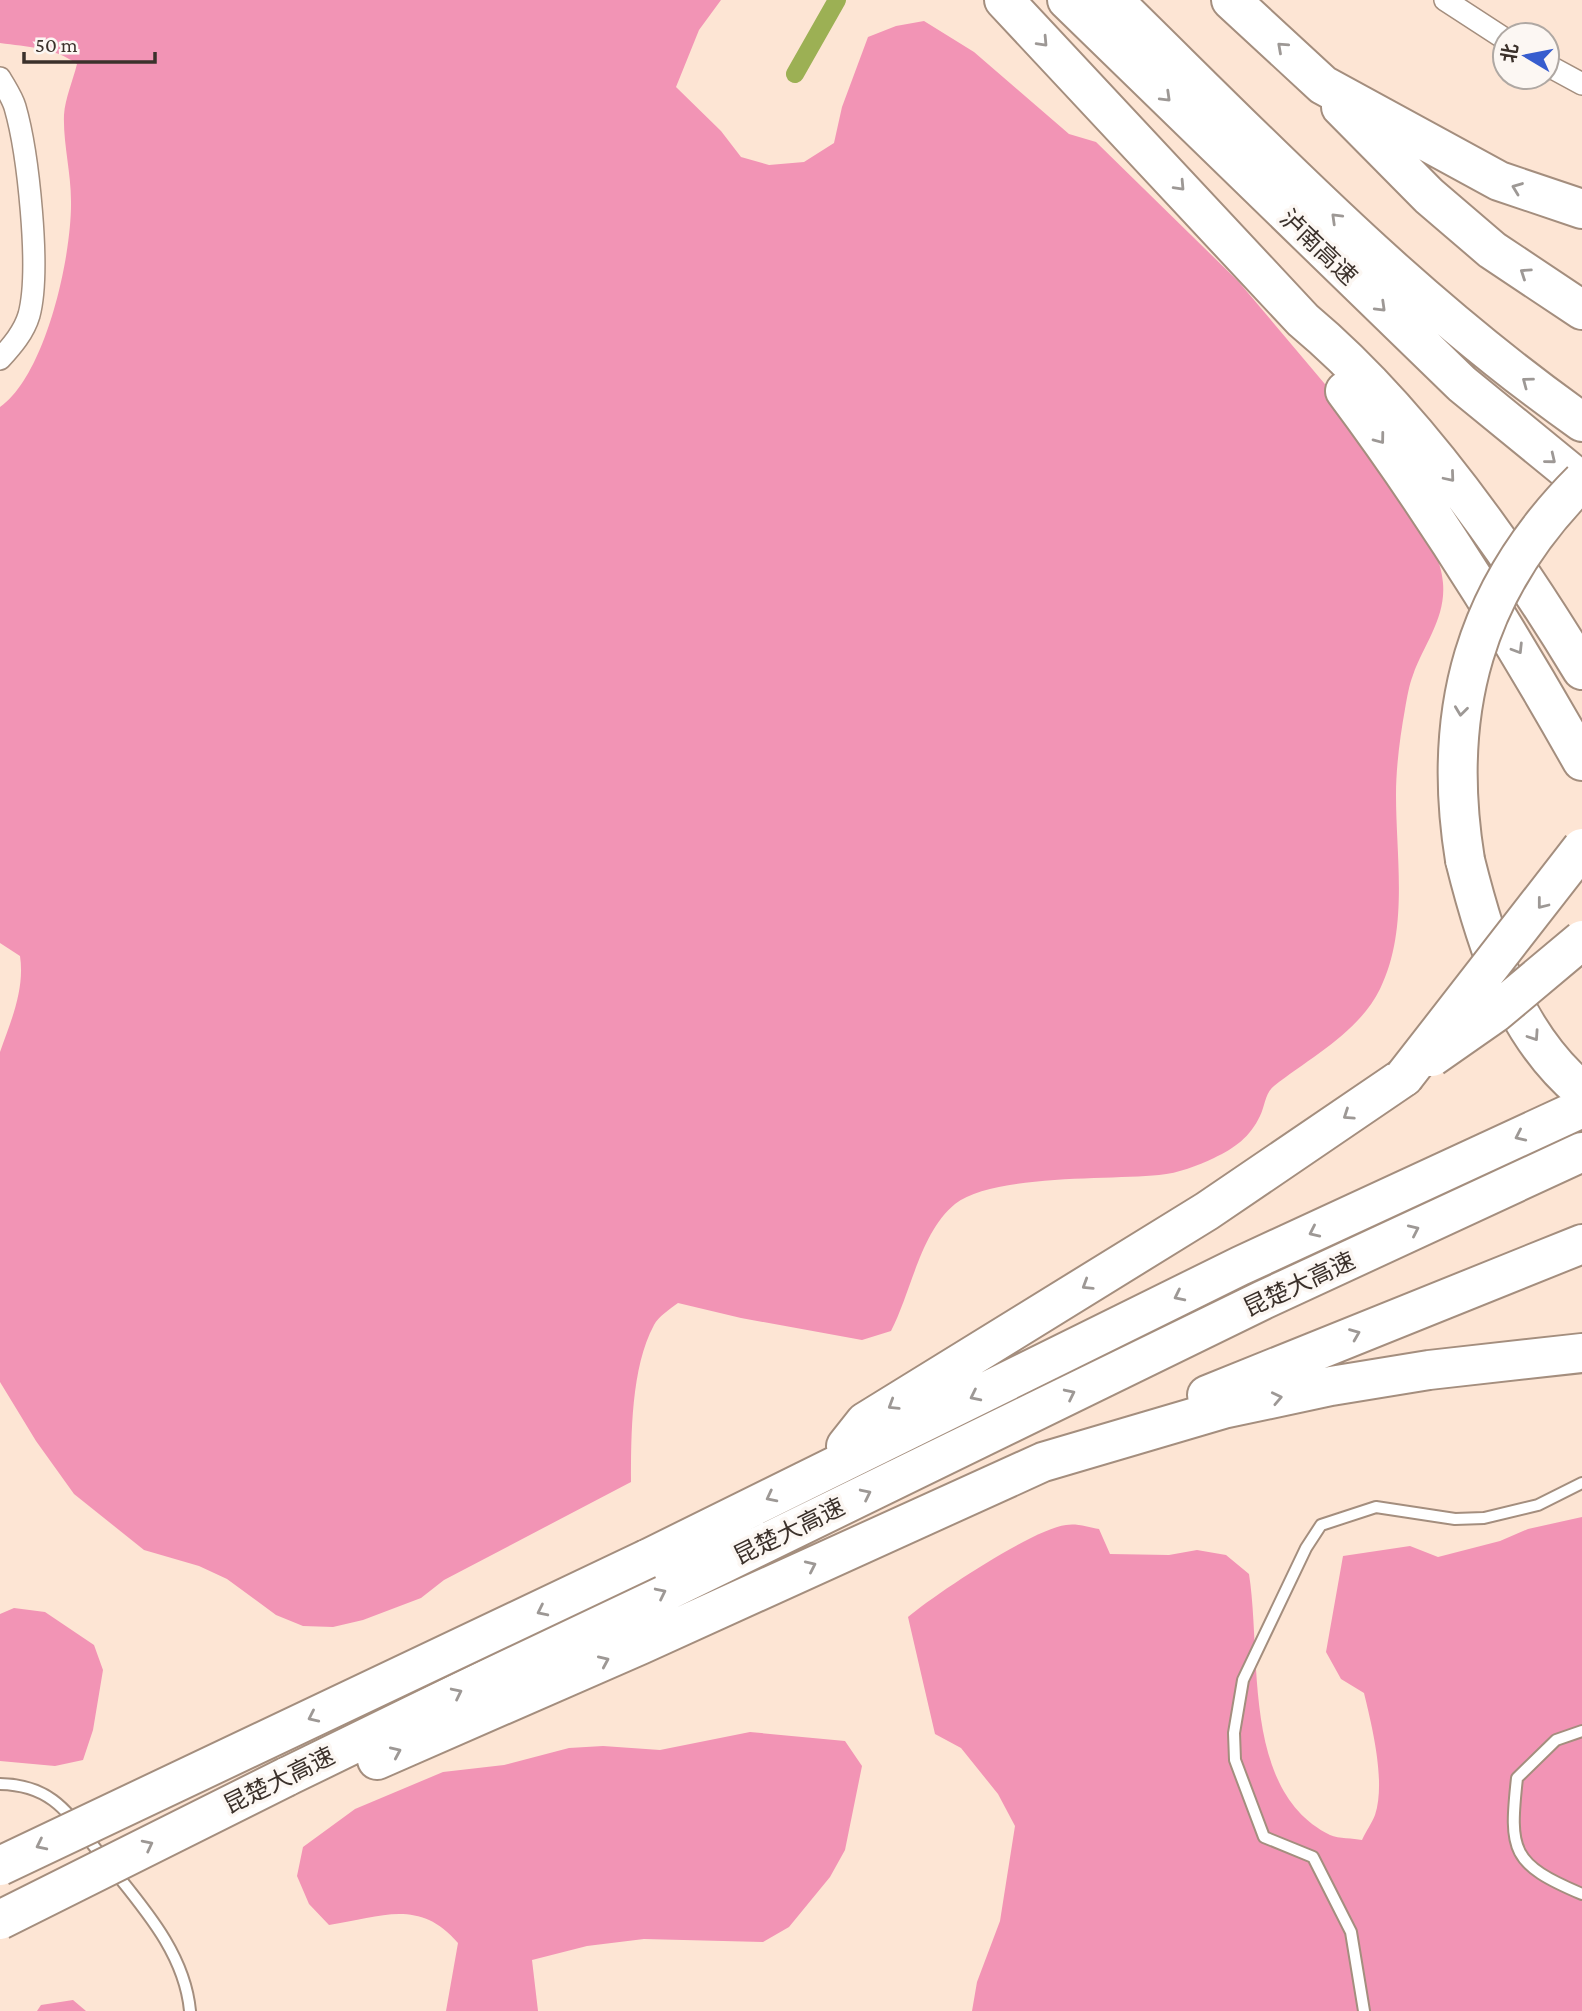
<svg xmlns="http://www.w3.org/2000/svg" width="1582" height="2011" font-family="'Crimson Pro','Noto Sans SC',serif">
<rect width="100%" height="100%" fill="#fde5d4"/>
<!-- forest -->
<path fill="#f294b5" d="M0,0H721L699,30L676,87L721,131L741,157L769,165L804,162L834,143L842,107L868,37L896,26L924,21L974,52L1069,134L1096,142L1238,281L1427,505C1423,541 1441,554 1443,583C1446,618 1424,644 1413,675C1409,685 1407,698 1405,709C1400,737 1396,767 1396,795C1396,858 1409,930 1380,989C1359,1032 1311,1057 1274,1086C1265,1093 1265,1106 1260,1116C1250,1137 1235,1148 1214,1158C1197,1166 1179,1173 1159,1175C1110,1180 993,1174 955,1204C920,1233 912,1290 891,1331L862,1340L741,1318L678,1303C670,1309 658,1317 654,1325C631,1367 631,1436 631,1482L444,1580L421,1598L363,1620L333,1627L303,1626L276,1615L227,1579L199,1566L144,1550L74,1494L36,1441L0,1382V1052C11,1021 25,989 20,956L0,943V407C46,375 72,255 71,201C71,172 63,143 64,115C65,99 73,80 77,64C54,47 27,47 0,43Z
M1582,1517V2011H972L977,1982L1000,1921L1015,1826L998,1794L961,1748L935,1734L908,1617C935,1594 1033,1529 1066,1525C1076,1523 1089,1527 1099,1529L1110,1554L1169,1555L1197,1550L1226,1555L1249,1574C1262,1656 1241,1791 1330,1835C1339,1839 1353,1838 1362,1840C1366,1831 1372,1823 1375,1815C1386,1782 1372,1726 1364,1693L1341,1679L1326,1652L1343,1556L1410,1546L1438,1557L1500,1541L1528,1529Z
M14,1608L45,1612L94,1645L103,1670L93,1730L83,1760L55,1766L0,1761V1614Z
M750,1732L845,1741L862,1766L845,1850L830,1877L789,1927L763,1942L644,1939L587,1946L532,1960L538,2011H446L458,1943C419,1898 382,1917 329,1925L309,1904L297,1876L303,1847L355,1809L443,1772L504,1765L569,1748L603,1746L660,1750Z
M73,2000L86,2011H37L41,2005Z"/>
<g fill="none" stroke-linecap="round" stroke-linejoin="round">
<!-- canal -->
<path stroke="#9cb054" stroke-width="18" d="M795,74L837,0"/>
<!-- service casing -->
<g stroke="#a48e7e" stroke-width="14">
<path id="service" d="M1582,1731L1556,1740L1517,1778C1509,1851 1511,1864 1582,1894
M0,1784C57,1785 71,1819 104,1859
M114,1871C147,1912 185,1956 190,2011
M1364,2011L1351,1932L1313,1857L1264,1837L1235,1760L1234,1733L1243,1680L1306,1548L1321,1525L1376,1507L1455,1519L1484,1518L1538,1505L1582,1483"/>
</g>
<!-- minor casing -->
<g stroke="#a48e7e" stroke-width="24">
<path id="minor" d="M1445,0L1505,39
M1547,65L1582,84
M0,78C5,87 12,97 15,107C28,152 41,270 29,315C24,332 12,346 0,359"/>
</g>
<!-- motorway casing -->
<g stroke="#a48e7e" stroke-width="42">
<path id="motorway" d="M1004,0L1303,320C1413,412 1508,548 1582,670
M1067,0L1462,384L1582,482
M1113,0C1263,147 1409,300 1582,422
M1231,0L1323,85L1499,181L1582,209
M1341,107L1429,196L1492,250L1582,310
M1345,391C1433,509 1510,633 1582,761
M1465,860C1486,944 1513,1033 1582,1091
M1207,1395L1582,1244
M846,1446L865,1422L1207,1211L1404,1077
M647,1559L1240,1266L1582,1108
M377,1760L640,1645L1043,1462L1223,1409L1331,1386L1429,1370L1582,1353
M286,1777L1263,1300L1582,1152"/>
</g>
<!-- service -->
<use href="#service" stroke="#fff" stroke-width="10"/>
<!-- minor -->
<use href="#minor" stroke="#fff" stroke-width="21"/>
<!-- motorway -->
<use href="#motorway" stroke="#fff" stroke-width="38"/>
<!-- motorway-bridge casing -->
<g stroke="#a48e7e" stroke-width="42" stroke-linecap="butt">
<path id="motorway-bridge" d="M1465,860C1441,712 1474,589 1582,481
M1432,1057L1495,1013L1582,940
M1404,1077L1582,848
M0,1866L647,1559
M0,1920L286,1777"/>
</g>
<!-- motorway-bridge -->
<use href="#motorway-bridge" stroke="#fff" stroke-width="38"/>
</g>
<!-- one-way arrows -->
<defs><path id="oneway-chevron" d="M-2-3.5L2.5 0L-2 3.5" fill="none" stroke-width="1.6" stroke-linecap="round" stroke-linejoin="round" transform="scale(1.75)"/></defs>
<g stroke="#9d9895">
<use href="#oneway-chevron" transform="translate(1043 42) rotate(47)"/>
<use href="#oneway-chevron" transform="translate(1282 47) rotate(-138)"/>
<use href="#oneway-chevron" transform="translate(1166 97) rotate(44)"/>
<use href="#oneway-chevron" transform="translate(1180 186) rotate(47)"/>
<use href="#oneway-chevron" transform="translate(1517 188) rotate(-159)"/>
<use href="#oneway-chevron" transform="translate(1336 218) rotate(-136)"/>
<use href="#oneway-chevron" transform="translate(1525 273) rotate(-146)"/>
<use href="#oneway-chevron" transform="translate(1381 307) rotate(44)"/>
<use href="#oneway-chevron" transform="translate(1527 382) rotate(-143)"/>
<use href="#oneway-chevron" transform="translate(1380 439) rotate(53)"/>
<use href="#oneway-chevron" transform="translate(1551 459) rotate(39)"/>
<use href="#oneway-chevron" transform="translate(1450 477) rotate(50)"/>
<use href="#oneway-chevron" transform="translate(1518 649) rotate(58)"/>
<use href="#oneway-chevron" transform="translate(1461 711) rotate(97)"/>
<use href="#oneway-chevron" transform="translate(1542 904) rotate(128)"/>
<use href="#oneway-chevron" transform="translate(1534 1036) rotate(56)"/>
<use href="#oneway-chevron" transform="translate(1348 1115) rotate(146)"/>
<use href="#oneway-chevron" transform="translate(1520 1136) rotate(155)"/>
<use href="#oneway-chevron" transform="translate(1414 1230) rotate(-25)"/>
<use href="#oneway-chevron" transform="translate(1314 1232) rotate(155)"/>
<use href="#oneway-chevron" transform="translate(1087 1285) rotate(148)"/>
<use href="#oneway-chevron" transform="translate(1179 1296) rotate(154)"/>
<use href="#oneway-chevron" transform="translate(1355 1334) rotate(-22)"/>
<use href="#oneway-chevron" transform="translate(1070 1394) rotate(-26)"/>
<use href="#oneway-chevron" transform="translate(975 1396) rotate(154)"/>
<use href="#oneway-chevron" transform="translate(1277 1398) rotate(-12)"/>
<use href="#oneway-chevron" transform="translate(893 1405) rotate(148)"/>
<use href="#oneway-chevron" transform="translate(866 1494) rotate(-26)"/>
<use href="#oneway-chevron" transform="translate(771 1497) rotate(153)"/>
<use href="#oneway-chevron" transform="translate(811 1566) rotate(-25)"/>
<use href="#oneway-chevron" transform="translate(661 1593) rotate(-26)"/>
<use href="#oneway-chevron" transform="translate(542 1611) rotate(154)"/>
<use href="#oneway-chevron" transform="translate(604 1661) rotate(-24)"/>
<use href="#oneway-chevron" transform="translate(457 1693) rotate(-26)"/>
<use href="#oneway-chevron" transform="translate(313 1717) rotate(155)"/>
<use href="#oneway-chevron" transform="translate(396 1752) rotate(-24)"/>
<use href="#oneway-chevron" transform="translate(41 1845) rotate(154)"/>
<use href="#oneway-chevron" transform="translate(148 1845) rotate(-27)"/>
</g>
<g text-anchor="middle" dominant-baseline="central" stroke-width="7" stroke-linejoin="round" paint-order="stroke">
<!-- street labels -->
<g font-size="24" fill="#3b312b" stroke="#fcf7f3">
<text transform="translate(1319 247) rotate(44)">泸南高速</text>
<text transform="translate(1299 1284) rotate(-25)">昆楚大高速</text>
<text transform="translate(789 1531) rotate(-26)">昆楚大高速</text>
<text transform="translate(279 1780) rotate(-26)">昆楚大高速</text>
</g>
</g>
<!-- north arrow -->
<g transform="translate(1526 56) rotate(280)"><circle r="33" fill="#fcf7f3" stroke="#afa8a3" stroke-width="2"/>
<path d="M0-5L12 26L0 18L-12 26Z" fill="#375dce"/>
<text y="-10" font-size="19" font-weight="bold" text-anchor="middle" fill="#3b312b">北</text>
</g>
<!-- scale -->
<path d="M24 52v10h131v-10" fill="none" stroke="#3b312b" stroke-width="3.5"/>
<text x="35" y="52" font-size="21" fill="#3b312b" stroke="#fcf7f3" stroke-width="5" paint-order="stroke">50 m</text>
</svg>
